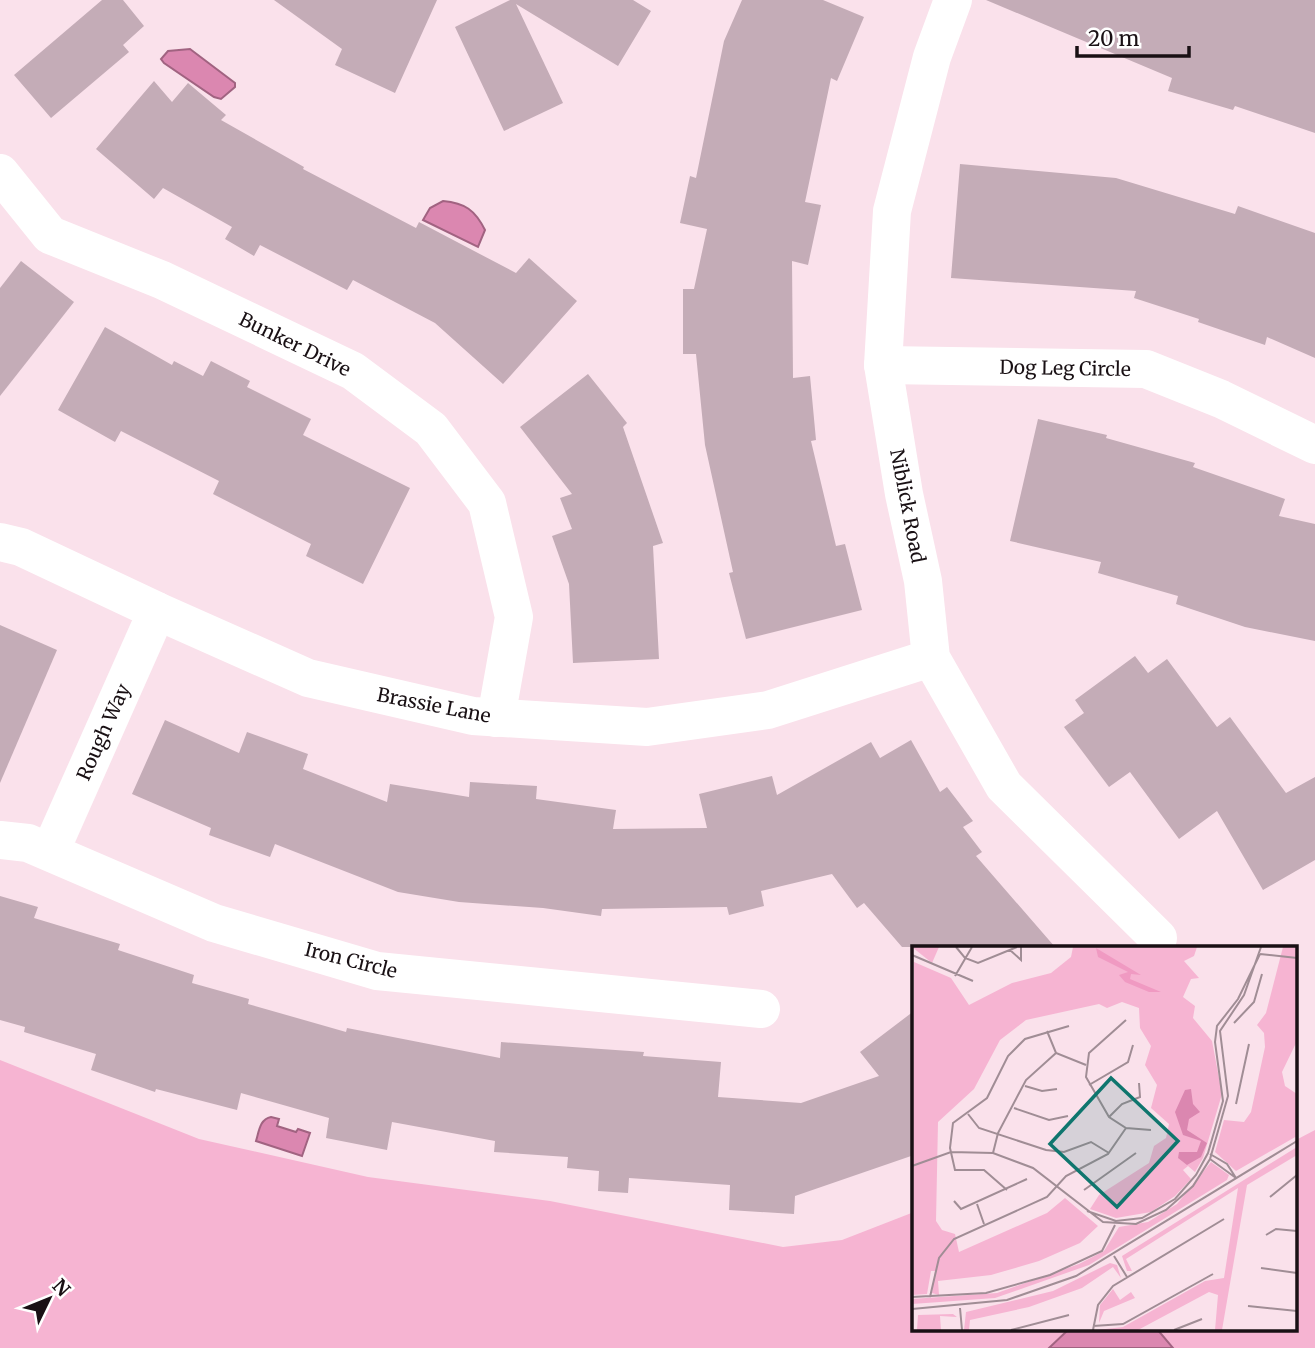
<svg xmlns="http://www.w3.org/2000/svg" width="1315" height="1348" viewBox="0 0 1315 1348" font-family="Merriweather,serif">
	<rect width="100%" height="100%" fill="#fae1eb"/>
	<!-- green -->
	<polygon fill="#f6b4d2" points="0,1060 199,1139 368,1177 550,1201 783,1247 842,1240 914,1212 914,1329 1296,1329 1296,1140 1315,1130 1315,1348 0,1348"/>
	<!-- water -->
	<g fill="#db87b0" stroke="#a16381" stroke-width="2">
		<polygon points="190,49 235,83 235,87 221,99 214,97 164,63 161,59 168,51"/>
		<path d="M443,201C465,203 475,210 485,230L478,247L423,220L430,208Z"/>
		<path d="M271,1117L279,1119L277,1126L296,1132L298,1129L310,1133L302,1156L256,1141C259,1131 260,1119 271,1117Z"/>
		<polygon points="1069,1329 1157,1329 1173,1348 1049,1348"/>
	</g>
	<!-- building -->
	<g fill="#c4acb7">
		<polygon points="102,0 123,0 144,26 123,45 129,52 51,118 14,75"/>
		<polygon points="274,0 437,0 395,93 335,65 342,49"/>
		<polygon points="510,0 633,0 651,11 618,66 516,4 563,103 504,131 455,27"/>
		<polygon points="742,0 823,0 864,17 837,81 831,78 805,202 821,205 808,265 792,261 793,378 810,376 816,440 811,441 836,546 845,544 862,610 746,639 729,573 733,572 705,445 696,354 683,354 683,289 694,289 707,229 680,223 690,176 696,178 724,41"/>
		<polygon points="986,0 1315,0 1315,133 1235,106 1233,110 1168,91 1172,78"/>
		<polygon points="154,81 172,102 188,83 226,115 221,120 304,167 303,169 416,228 419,222 516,273 529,258 577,301 503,384 435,323 353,280 347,290 260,245 254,256 225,239 232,227 163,188 154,199 96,149"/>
		<polygon points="960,164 1116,178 1235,214 1238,206 1315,233 1315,358 1267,337 1265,345 1198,322 1199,319 1134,298 1136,291 951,278"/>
		<polygon points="21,261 74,302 0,396 0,288"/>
		<polygon points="105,327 172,365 174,361 203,376 211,361 250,381 247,387 311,419 303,435 410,488 363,584 306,556 311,544 213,494 219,481 121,431 115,442 58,410"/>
		<polygon points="588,374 627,423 623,427 663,543 653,546 659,659 573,663 569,584 552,536 572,529 560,498 572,494 520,427"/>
		<polygon points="1038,419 1107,435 1106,438 1195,463 1193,467 1285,499 1279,516 1315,524 1315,641 1245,627 1176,604 1178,596 1098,573 1101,562 1010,541"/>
		<polygon points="0,625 57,650 0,783"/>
		<polygon points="1135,656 1148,673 1167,659 1217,727 1230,717 1286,793 1315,777 1315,860 1263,890 1217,811 1179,839 1130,772 1109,787 1064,727 1084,713 1075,700"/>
		<polygon points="165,720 239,753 247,732 308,754 303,769 387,802 390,784 469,797 470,782 537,786 536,799 616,810 613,829 707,828 699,794 772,776 777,795 871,742 880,758 911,740 940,792 947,787 973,821 963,827 982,852 976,856 1055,947 902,947 864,903 857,908 832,874 761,891 764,906 729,915 727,907 602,909 601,916 543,908 459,902 398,892 275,844 270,857 209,835 211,828 132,794"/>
		<polygon points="0,896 38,907 34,918 120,944 118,950 194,975 192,983 249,999 248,1004 346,1032 347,1028 500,1058 501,1042 644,1052 643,1056 721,1062 718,1097 801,1103 879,1076 860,1052 914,1011 914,1155 795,1196 794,1214 729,1210 730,1185 629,1178 628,1193 598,1191 599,1171 567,1168 568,1157 494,1152 495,1141 392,1122 387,1150 326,1138 329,1118 241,1093 237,1110 156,1089 155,1092 91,1070 96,1054 24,1032 25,1027 0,1020"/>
	</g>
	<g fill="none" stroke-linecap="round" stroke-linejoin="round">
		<!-- minor -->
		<g stroke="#fff" stroke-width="38">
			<polyline points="953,0 932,57 892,211 883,365 904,494 923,581 931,658 1004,786 1158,938"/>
			<polyline points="0,173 50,235 162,280 353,371 431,429 487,503 514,617 496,718"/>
			<polyline points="883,365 1146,369 1221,399 1315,445"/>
			<polyline points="0,542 21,547 157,611 308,678 473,716 647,727 768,710 931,658"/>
			<polyline points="0,840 28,843 214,923 377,971 761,1009"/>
			<polyline points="50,852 157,611"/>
		</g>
	</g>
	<g text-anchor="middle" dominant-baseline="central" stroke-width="5" stroke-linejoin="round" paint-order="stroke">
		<!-- street labels -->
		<g font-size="19" fill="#191014" stroke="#fff">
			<text transform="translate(295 344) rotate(26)">Bunker Drive</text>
			<text transform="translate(1065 368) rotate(1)">Dog Leg Circle</text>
			<text transform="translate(908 506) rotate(79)">Niblick Road</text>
			<text transform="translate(434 705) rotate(11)">Brassie Lane</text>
			<text transform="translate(103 732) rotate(-66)">Rough Way</text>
			<text transform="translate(351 960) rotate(14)">Iron Circle</text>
		</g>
	</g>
	<!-- overview -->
	<g transform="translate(912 946)">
		<rect width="385" height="385" fill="#fae1eb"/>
		<path d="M0,1H27L20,17ZM161,1H285L282,10L272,15L287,32L279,33L271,51L283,60L281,72L300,95L310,148L291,212L283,226L276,220L271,224L279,233L263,250L239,266L204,272L178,263L187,249L237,217L242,200L254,192L257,178L239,162L245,139L233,119L239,100L228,82L227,62L210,56L195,62L187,58L114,74L88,94L62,143L26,176L24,275L30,284L43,288L47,306L135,267L153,252L186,280L168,297L127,315L79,329L26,335L27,349L20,347L23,325H19L15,348L0,349L2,16L39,32L57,59L100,37L139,27L159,11ZM371,1H385V95L370,126L373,140L385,148V190L324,225L303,206L312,174L332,176L339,166L353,101L352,87L345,79L354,67ZM385,201V209L335,239L310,384H303L306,349L297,346L226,384H185L211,381L293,335L312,332L326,242L214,313L220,325H215L210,310ZM299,216L317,229L315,234L177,319L83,352L0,358V353L85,347L167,318L192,305L207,281L236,276L265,258ZM198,317L205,319L209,332L201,321L170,342L117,361L58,374L57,384H52L54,366L141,345ZM201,343L208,354L219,346L223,352L192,365L187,377L188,359ZM41,368L45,371L28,370L29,384H5L6,369Z" fill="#f6b4d2"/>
		<path d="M184,2L229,29L219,28L218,33L249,46H237L213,36L207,29L216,26L186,11Z" fill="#f09ac2"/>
		<path d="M279,143L281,158L288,166L277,173L275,184L295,197L289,211L275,219L266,212L267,206H285L289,195L271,189L263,166L273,144Z" fill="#db87b0"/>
		<path fill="none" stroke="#a08d95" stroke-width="2" d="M44,1L53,12L66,17L105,1M98,4L109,14V1M348,8L385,12M0,9L61,35M43,30L60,1M214,74L177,107L174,131L197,171L214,182L239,184M322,77L342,56L350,28M135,85L144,107L174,119M177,139L216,116L221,99M113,140L130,145L145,143M324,158L337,98M102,162L137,174L156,170M56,168L67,182L134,204L152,206L179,196L197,207M197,171L210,158L228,151L227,137M81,207L86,187L114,134L144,107M298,208L315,218L324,232M298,213L324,232M0,220L39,206L81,207L121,222L191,276L224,278L254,264L281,240L298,213L316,150L308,85L332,49L349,1M95,244L72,224H43L38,202L41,177L75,152L96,110L113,93L157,80M172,244L224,207M358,251L385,229M42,255L49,263L115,233M65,258L72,278M175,265L204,275L230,272L263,253L284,229L296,207L311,155L303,96L305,80L326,53L348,8M354,289L364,283L385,285M202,310L215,331M349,322L385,327M0,351L74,347L138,329L190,305L203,279M18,351L27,312L42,293L135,251L154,230L196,208L214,182M336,360L385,365M48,362L50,384M0,363L95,354L164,330L385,195M181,380L211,378L301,328M99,384L157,369M181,384L186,359L201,340L312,273M262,384L290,373"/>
		<path fill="#0f766e" fill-opacity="0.15" stroke="#0f766e" stroke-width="3.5" d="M199,132L266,195L205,261L138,198Z"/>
		<rect width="385" height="385" fill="none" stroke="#191014" stroke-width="3.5"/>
	</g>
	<!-- north arrow -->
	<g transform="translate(49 1299) rotate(47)" stroke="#ffffff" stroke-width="5" paint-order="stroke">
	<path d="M0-5L12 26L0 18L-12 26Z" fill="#191014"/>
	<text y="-10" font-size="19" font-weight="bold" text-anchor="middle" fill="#191014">N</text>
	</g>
	<!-- scale -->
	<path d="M1077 46v10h112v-10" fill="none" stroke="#191014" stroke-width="3.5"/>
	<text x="1088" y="46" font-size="21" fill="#191014" stroke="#ffffff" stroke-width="5" paint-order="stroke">20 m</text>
</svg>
